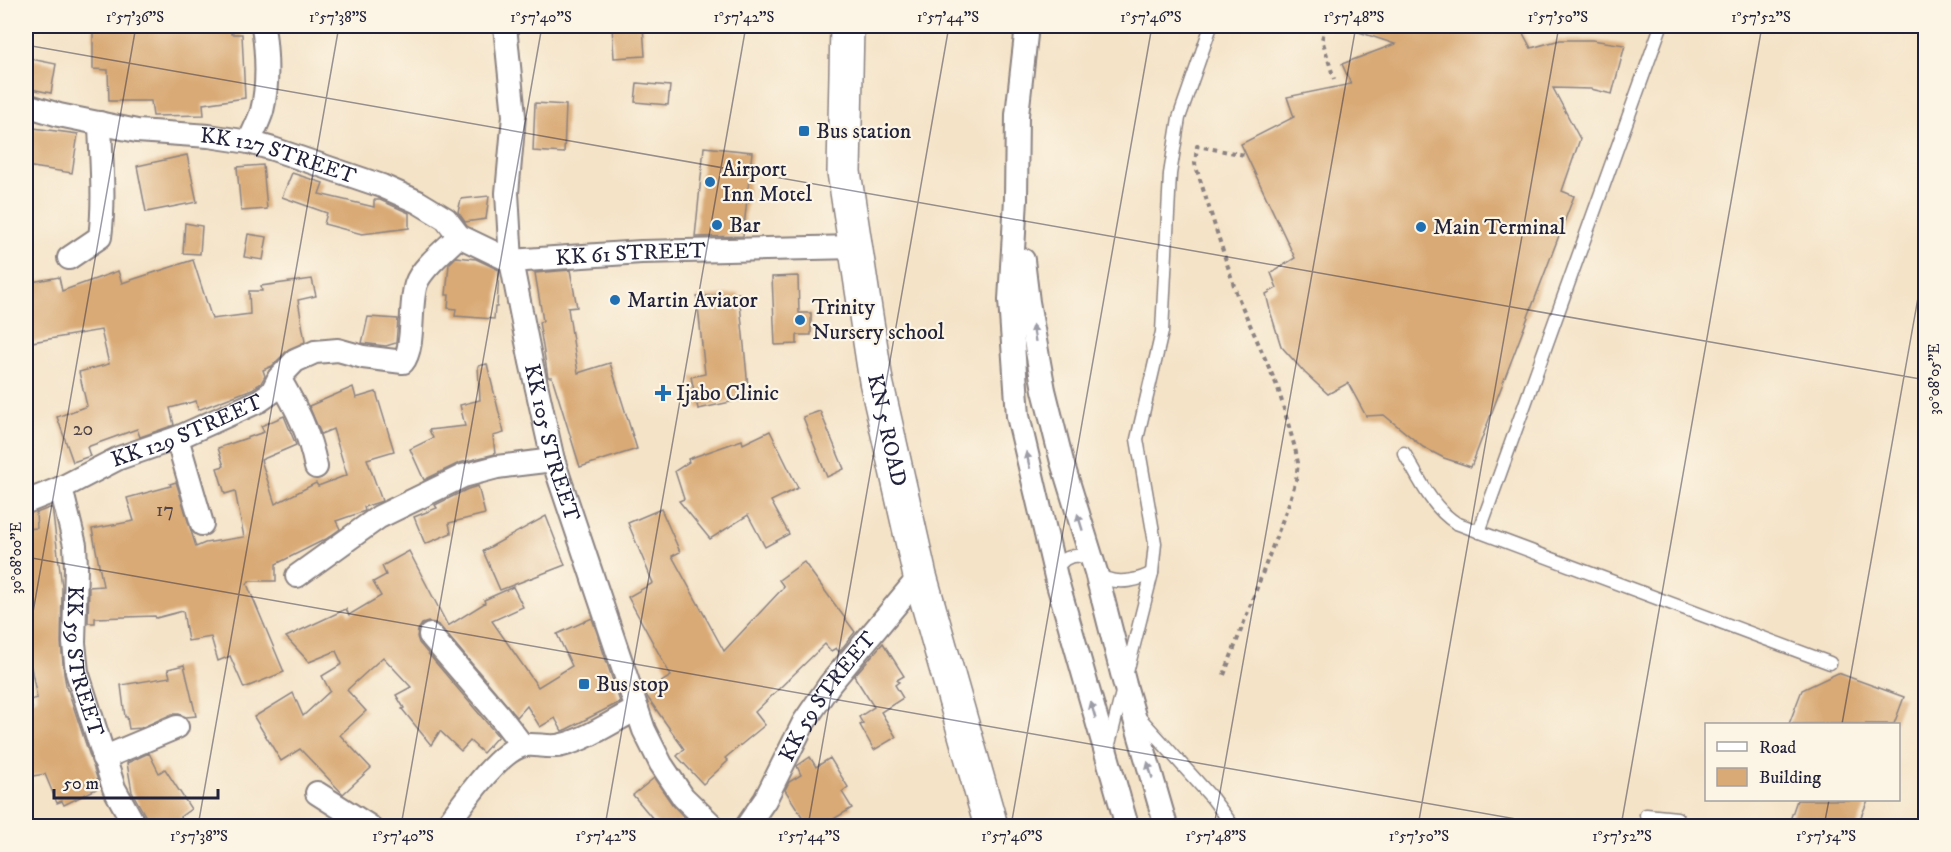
<svg xmlns="http://www.w3.org/2000/svg" width="1951" height="852" viewBox="0 0 1951 852" font-family="'IM FELL DW Pica',serif">
	<rect width="100%" height="100%" fill="#fcf5e5"/>
	<filter id="ink" filterUnits="userSpaceOnUse"><feTurbulence type="fractalNoise" baseFrequency=".0167" numOctaves="2"/><feDisplacementMap in="SourceGraphic" scale="12" xChannelSelector="R" yChannelSelector="G"/><feConvolveMatrix kernelMatrix="1 2 1 2 8 2 1 2 1" color-interpolation-filters="sRGB"/></filter>
	<filter id="wash" filterUnits="userSpaceOnUse"><feTurbulence type="fractalNoise" baseFrequency=".008" numOctaves="4" result="noise"/><feDisplacementMap in="SourceGraphic" scale="24" xChannelSelector="R" yChannelSelector="G"/><feGaussianBlur stdDeviation="1.35" result="paint"/><feColorMatrix in="noise" values="0 0 0 0 0 0 0 0 0 0 0 0 0 0 0 0 0 1.4 0 .05"/><feComposite in="paint" operator="in"/></filter>
	<g filter="url(#wash)">
		<rect width="100%" height="100%" fill="#f4e3c7"/>
		<g id="blocks">
			<!-- building -->
			<g fill="#d9aa76">
				<polygon points="93,26 231,26 231,34 242,34 245,98 203,104 204,115 153,116 151,101 109,101 108,70 93,69"/>
				<polygon points="612,26 643,26 645,56 614,58"/>
				<polygon points="1351,26 1519,26 1531,48 1560,40 1592,40 1625,45 1612,94 1591,89 1553,88 1580,139 1562,191 1574,196 1471,467 1444,458 1423,447 1384,415 1366,416 1348,383 1328,394 1305,373 1281,346 1271,314 1266,294 1277,288 1271,273 1295,258 1241,144 1294,117 1287,97 1351,84 1342,64 1395,44 1350,29"/>
				<polygon points="26,58 56,64 51,93 26,88"/>
				<polygon points="637,83 670,86 668,105 635,102"/>
				<polygon points="535,103 566,105 564,153 533,151"/>
				<polygon points="26,127 78,134 72,173 26,166"/>
				<polygon points="704,147 752,152 743,236 695,237"/>
				<polygon points="187,155 197,202 146,212 137,166"/>
				<polygon points="263,165 267,209 241,211 237,167"/>
				<polygon points="292,173 323,183 319,194 374,207 374,200 380,200 409,213 409,228 362,234 324,224 327,213 282,197"/>
				<polygon points="489,196 486,219 465,222 458,212 461,199"/>
				<polygon points="185,223 202,226 200,254 183,253"/>
				<polygon points="248,234 267,237 263,260 244,257"/>
				<polygon points="456,257 476,259 499,270 497,307 495,307 494,319 455,316 456,309 448,308 449,295 446,295 449,264"/>
				<polygon points="193,260 212,319 250,314 249,291 262,291 261,286 312,279 316,296 298,300 305,342 289,349 272,366 263,370 265,376 261,383 252,389 198,410 196,401 170,408 174,425 140,437 137,429 87,447 90,456 73,462 57,417 87,406 79,372 109,364 101,330 26,343 26,283 59,277 62,291 118,271 122,283"/>
				<polygon points="570,270 577,307 568,308 578,373 610,363 637,449 580,467 552,377 548,377 539,322 543,321 535,273"/>
				<polygon points="798,276 799,313 811,313 811,335 797,335 797,344 775,345 772,277"/>
				<polygon points="739,293 749,398 698,409 691,377 705,374 697,297"/>
				<polygon points="368,317 398,319 396,343 386,346 362,343"/>
				<polygon points="487,364 504,433 493,436 495,454 459,463 424,480 410,449 433,438 429,430 465,426 460,405 480,400 478,366"/>
				<polygon points="353,387 356,398 376,392 394,451 367,459 382,501 364,507 365,511 336,521 340,529 326,539 276,564 276,581 249,581 247,584 284,672 244,688 230,656 218,661 211,637 188,641 183,611 156,618 155,616 95,618 95,623 88,623 89,587 103,586 92,529 134,521 127,498 171,486 170,484 176,482 196,547 205,543 244,537 235,491 225,494 217,468 224,466 218,448 264,432 261,426 284,416 296,445 261,460 275,504 316,483 318,486 347,475 333,429 321,434 309,406"/>
				<polygon points="820,411 844,469 827,477 803,417"/>
				<polygon points="770,431 798,488 771,501 789,534 765,547 748,515 710,539 679,501 684,499 675,471 689,462 688,459 742,440 743,444"/>
				<polygon points="478,486 485,514 449,523 451,533 425,544 414,517 437,508 435,505 468,489"/>
				<polygon points="52,507 62,587 61,643 64,674 67,690 68,690 100,787 64,805 62,801 57,803 45,774 26,777 26,708 32,708 30,700 37,698 31,667 26,667 26,529 37,528 36,513"/>
				<polygon points="661,509 680,552 672,556 724,651 784,587 779,580 804,562 855,632 839,652 836,648 831,651 825,644 755,712 765,725 725,758 728,761 703,784 677,756 684,749 648,698 645,692 671,676 628,597 653,583 628,523"/>
				<polygon points="546,516 565,565 500,590 483,551"/>
				<polygon points="409,551 448,626 485,603 484,600 513,587 523,607 492,621 538,687 572,666 557,634 592,618 620,702 567,729 562,731 555,718 540,727 527,706 517,717 440,626 435,623 428,622 422,624 418,630 417,637 419,643 498,736 483,753 470,741 461,751 440,731 431,745 402,709 404,708 396,695 411,687 383,657 347,690 366,711 340,735 371,768 343,794 300,749 281,761 254,717 293,693 303,716 330,691 322,676 342,664 336,651 309,662 286,637 346,609 349,615 381,596 373,582 386,575 382,566"/>
				<polygon points="883,643 904,676 897,680 899,682 895,685 903,698 881,712 896,737 874,750 860,725 863,724 859,717 874,707 854,676"/>
				<polygon points="184,665 196,716 186,717 179,714 172,714 141,728 129,729 127,717 125,717 121,685 170,677 168,669"/>
				<polygon points="1838,673 1904,697 1894,724 1789,724 1802,690"/>
				<polygon points="149,753 159,773 165,769 191,809 180,817 186,826 148,826 147,819 132,792 127,763"/>
				<polygon points="810,757 816,767 830,758 848,787 842,792 852,808 822,826 808,826 785,790 789,782 801,775 797,766"/>
				<polygon points="654,778 672,804 685,818 675,826 659,826 633,795"/>
				<polygon points="1797,800 1868,800 1857,826 1788,826"/>
			</g>
		</g>
	</g>
	<g filter="url(#ink)">
		<use href="#blocks" fill-opacity="0" stroke="#8b8281" stroke-width="1.5"/>
		<g fill="none" stroke-linecap="round" stroke-linejoin="round">
			<!-- lane casing -->
			<g stroke="#8b8281" stroke-width="15">
				<g id="lane">
					<path d="M1404,453C1419,478 1431,507 1456,523L1830,663"/>
					<polyline points="1479,532 1661,26"/>
					<path d="M1056,574C1058,566 1062,559 1070,557C1091,550 1091,574 1107,579C1121,584 1140,580 1152,573"/>
					<polyline points="1140,718 1212,798 1233,826"/>
					<polyline points="1108,748 1152,573 1155,543 1137,439 1162,332 1170,174 1179,118 1211,26"/>
					<polyline points="1646,815 1677,818 1683,826"/>
				</g>
			</g>
			<!-- street casing -->
			<g stroke="#8b8281" stroke-width="26">
				<g id="street">
					<path id="s1" d="M505,26L514,116L507,193L511,261L531,362L553,460L644,730L661,764L683,797L713,826"/>
					<polyline points="1027,26 1017,115 1016,199 1010,300 1018,416 1057,581 1127,826"/>
					<path id="s2" d="M26,105L59,115L137,131L209,136L249,142L273,149L382,186L418,202L446,219L459,236L511,261L641,252L856,247"/>
					<path d="M249,142C253,132 259,121 262,111C269,83 267,54 263,26"/>
					<path d="M69,258L100,237C105,200 101,161 100,123"/>
					<polyline points="1023,260 1028,302 1044,390 1062,462 1096,572 1125,685 1166,826"/>
					<path d="M279,378C297,409 309,432 316,467"/>
					<polyline points="177,438 202,524"/>
					<path id="s3" d="M61,488L75,545L76,567L74,643L77,672L114,788L135,826"/>
					<path id="s4" d="M26,502L61,488L119,458L177,438L259,401L272,392L279,378L295,361L315,352L338,350L363,357L403,362C415,348 409,305 416,284C421,268 447,248 459,236"/>
					<polyline points="297,576 379,517 463,476 497,467 553,460"/>
					<polyline points="430,635 499,715 522,745"/>
					<polyline points="103,758 177,727"/>
					<polyline points="317,793 369,826"/>
					<path d="M446,826C462,805 496,754 521,746C533,742 549,749 562,745C588,739 613,721 637,709"/>
					<path id="s5" d="M747,826L765,800L804,722L830,684L920,576"/>
				</g>
			</g>
			<!-- secondary casing -->
			<g stroke="#8b8281" stroke-width="36">
				<g id="secondary">
					<path id="s6" d="M847,26L844,172L876,381L920,576L991,826"/>
				</g>
			</g>
			<!-- path -->
			<g stroke="#8b8281" stroke-width="4" stroke-dasharray="4.5 4.5" stroke-linecap="butt">
				<polyline points="1326,26 1322,39 1334,79"/>
				<polyline points="1224,675 1289,503 1296,480 1298,463 1295,448 1278,388 1237,295 1195,164 1197,146 1245,155"/>
			</g>
			<!-- lane -->
			<use href="#lane" stroke="#fff" stroke-width="12"/>
			<!-- street -->
			<use href="#street" stroke="#fff" stroke-width="22"/>
			<!-- secondary -->
			<use href="#secondary" stroke="#fff" stroke-width="33"/>
		</g>
		<!-- one-way arrows -->
		<defs><path id="oneway-solid" d="M-6-.8H1V-3.2L6.5 0L1 3.2V.8H-6Z" transform="scale(1.5)"/></defs>
		<g fill="#9c9ca7">
			<use href="#oneway-solid" transform="translate(1034 333) rotate(-100)"/>
			<use href="#oneway-solid" transform="translate(1028 460) rotate(-103)"/>
			<use href="#oneway-solid" transform="translate(1080 522) rotate(-107)"/>
			<use href="#oneway-solid" transform="translate(1093 710) rotate(-106)"/>
			<use href="#oneway-solid" transform="translate(1150 770) rotate(-106)"/>
		</g>
	</g>
	<!-- ticks -->
	<path fill="none" stroke="#22223b" stroke-width="1.5" stroke-opacity="0.45" d="M26,45L1926,380M26,557L1556,826M26,652L136,26M1842,724L1926,253M198,826L339,26M401,826L542,26M605,826L746,26M808,826L949,26M1011,826L1152,26M1214,826L1356,26M1418,826L1559,26M1621,826L1762,26M1824,826L1829,800"/>
	<!-- markers -->
	<g fill="#1f6fb2" stroke="#fcf5e5" stroke-width="2">
		<rect x="798" y="125" width="12" height="12" rx="3"/>
		<circle cx="710" cy="182" r="6"/>
		<circle cx="717" cy="225" r="6"/>
		<circle cx="1421" cy="227" r="6"/>
		<circle cx="615" cy="300" r="6"/>
		<circle cx="800" cy="320" r="6"/>
		<path d="M660 384h6v6h6v6h-6v6h-6v-6h-6v-6h6z"/>
		<rect x="578" y="678" width="12" height="12" rx="3"/>
	</g>
	<g text-anchor="middle" dominant-baseline="central" stroke-width="4.5" stroke-linejoin="round" paint-order="stroke">
		<!-- number labels -->
		<g font-size="20" fill="#50444a">
			<text x="83" y="429">20</text>
			<text x="165" y="510">17</text>
		</g>
		<!-- poi labels -->
		<g font-size="22" fill="#22223b" stroke="#fcf5e5" text-anchor="start">
			<text x="816" y="131">Bus station</text>
			<text x="722" y="169">Airport<tspan x="722" dy="25">Inn Motel</tspan></text>
			<text x="729" y="225">Bar</text>
			<text x="1433" y="227">Main Terminal</text>
			<text x="627" y="300">Martin Aviator</text>
			<text x="812" y="307">Trinity<tspan x="812" dy="25">Nursery school</tspan></text>
			<text x="676" y="393">Ijabo Clinic</text>
			<text x="596" y="684">Bus stop</text>
		</g>
		<!-- street labels -->
		<g font-size="22" fill="#22223b" stroke="#fcf5e5">
			<text stroke="none"><textPath href="#s2" startOffset="258">KK 127 STREET</textPath></text>
			<text stroke="none"><textPath href="#s2" startOffset="638">KK 61 STREET</textPath></text>
			<text stroke="none"><textPath href="#s4" startOffset="176">KK 129 STREET</textPath></text>
			<text stroke="none"><textPath href="#s6" startOffset="408">KN 5 ROAD</textPath></text>
			<text stroke="none"><textPath href="#s1" startOffset="422">KK 105 STREET</textPath></text>
			<text stroke="none"><textPath href="#s3" startOffset="176">KK 59 STREET</textPath></text>
			<text stroke="none"><textPath href="#s5" startOffset="153">KK 59 STREET</textPath></text>
		</g>
	</g>
	<!-- margin -->
	<rect width="1951" height="852" fill="none" stroke="#fcf5e5" stroke-width="66"/>
	<!-- legend -->
	<rect x="1705" y="723" width="195" height="78" fill="#fcf5e5" stroke="#a5a1a1" stroke-width="1.5"/>
	<rect x="1717" y="742" width="30" height="9" fill="#ffffff" stroke="#a5a1a1" stroke-width="1.5"/>
	<text x="1759" y="753" font-size="18" fill="#22223b">Road</text>
	<rect x="1717" y="768" width="30" height="18" fill="#d9aa76" stroke="#a5a1a1" stroke-width="1.5"/>
	<text x="1759" y="783" font-size="18" fill="#22223b">Building</text>
	<!-- scale -->
	<path d="M54 789v9h164v-9" fill="none" stroke="#22223b" stroke-width="3"/>
	<text x="63" y="789" font-size="18" fill="#22223b" stroke="#fcf5e5" stroke-width="4.5" paint-order="stroke">50 m</text>
	<rect x="33" y="33" width="1885" height="786" fill="none" stroke="#22223b" stroke-width="2"/>
	<g font-size="15" text-anchor="middle" fill="#22223b">
		<text x="135" y="22">1°57'36"S</text>
		<text x="338" y="22">1°57'38"S</text>
		<text x="541" y="22">1°57'40"S</text>
		<text x="744" y="22">1°57'42"S</text>
		<text x="948" y="22">1°57'44"S</text>
		<text x="1151" y="22">1°57'46"S</text>
		<text x="1354" y="22">1°57'48"S</text>
		<text x="1558" y="22">1°57'50"S</text>
		<text x="1761" y="22">1°57'52"S</text>
		<text transform="translate(1934 379) rotate(-90)" y="5">30°08'05"E</text>
		<text transform="translate(16 558) rotate(-90)" y="5">30°08'00"E</text>
		<text x="199" y="841">1°57'38"S</text>
		<text x="403" y="841">1°57'40"S</text>
		<text x="606" y="841">1°57'42"S</text>
		<text x="809" y="841">1°57'44"S</text>
		<text x="1012" y="841">1°57'46"S</text>
		<text x="1216" y="841">1°57'48"S</text>
		<text x="1419" y="841">1°57'50"S</text>
		<text x="1622" y="841">1°57'52"S</text>
		<text x="1826" y="841">1°57'54"S</text>
	</g>
</svg>
